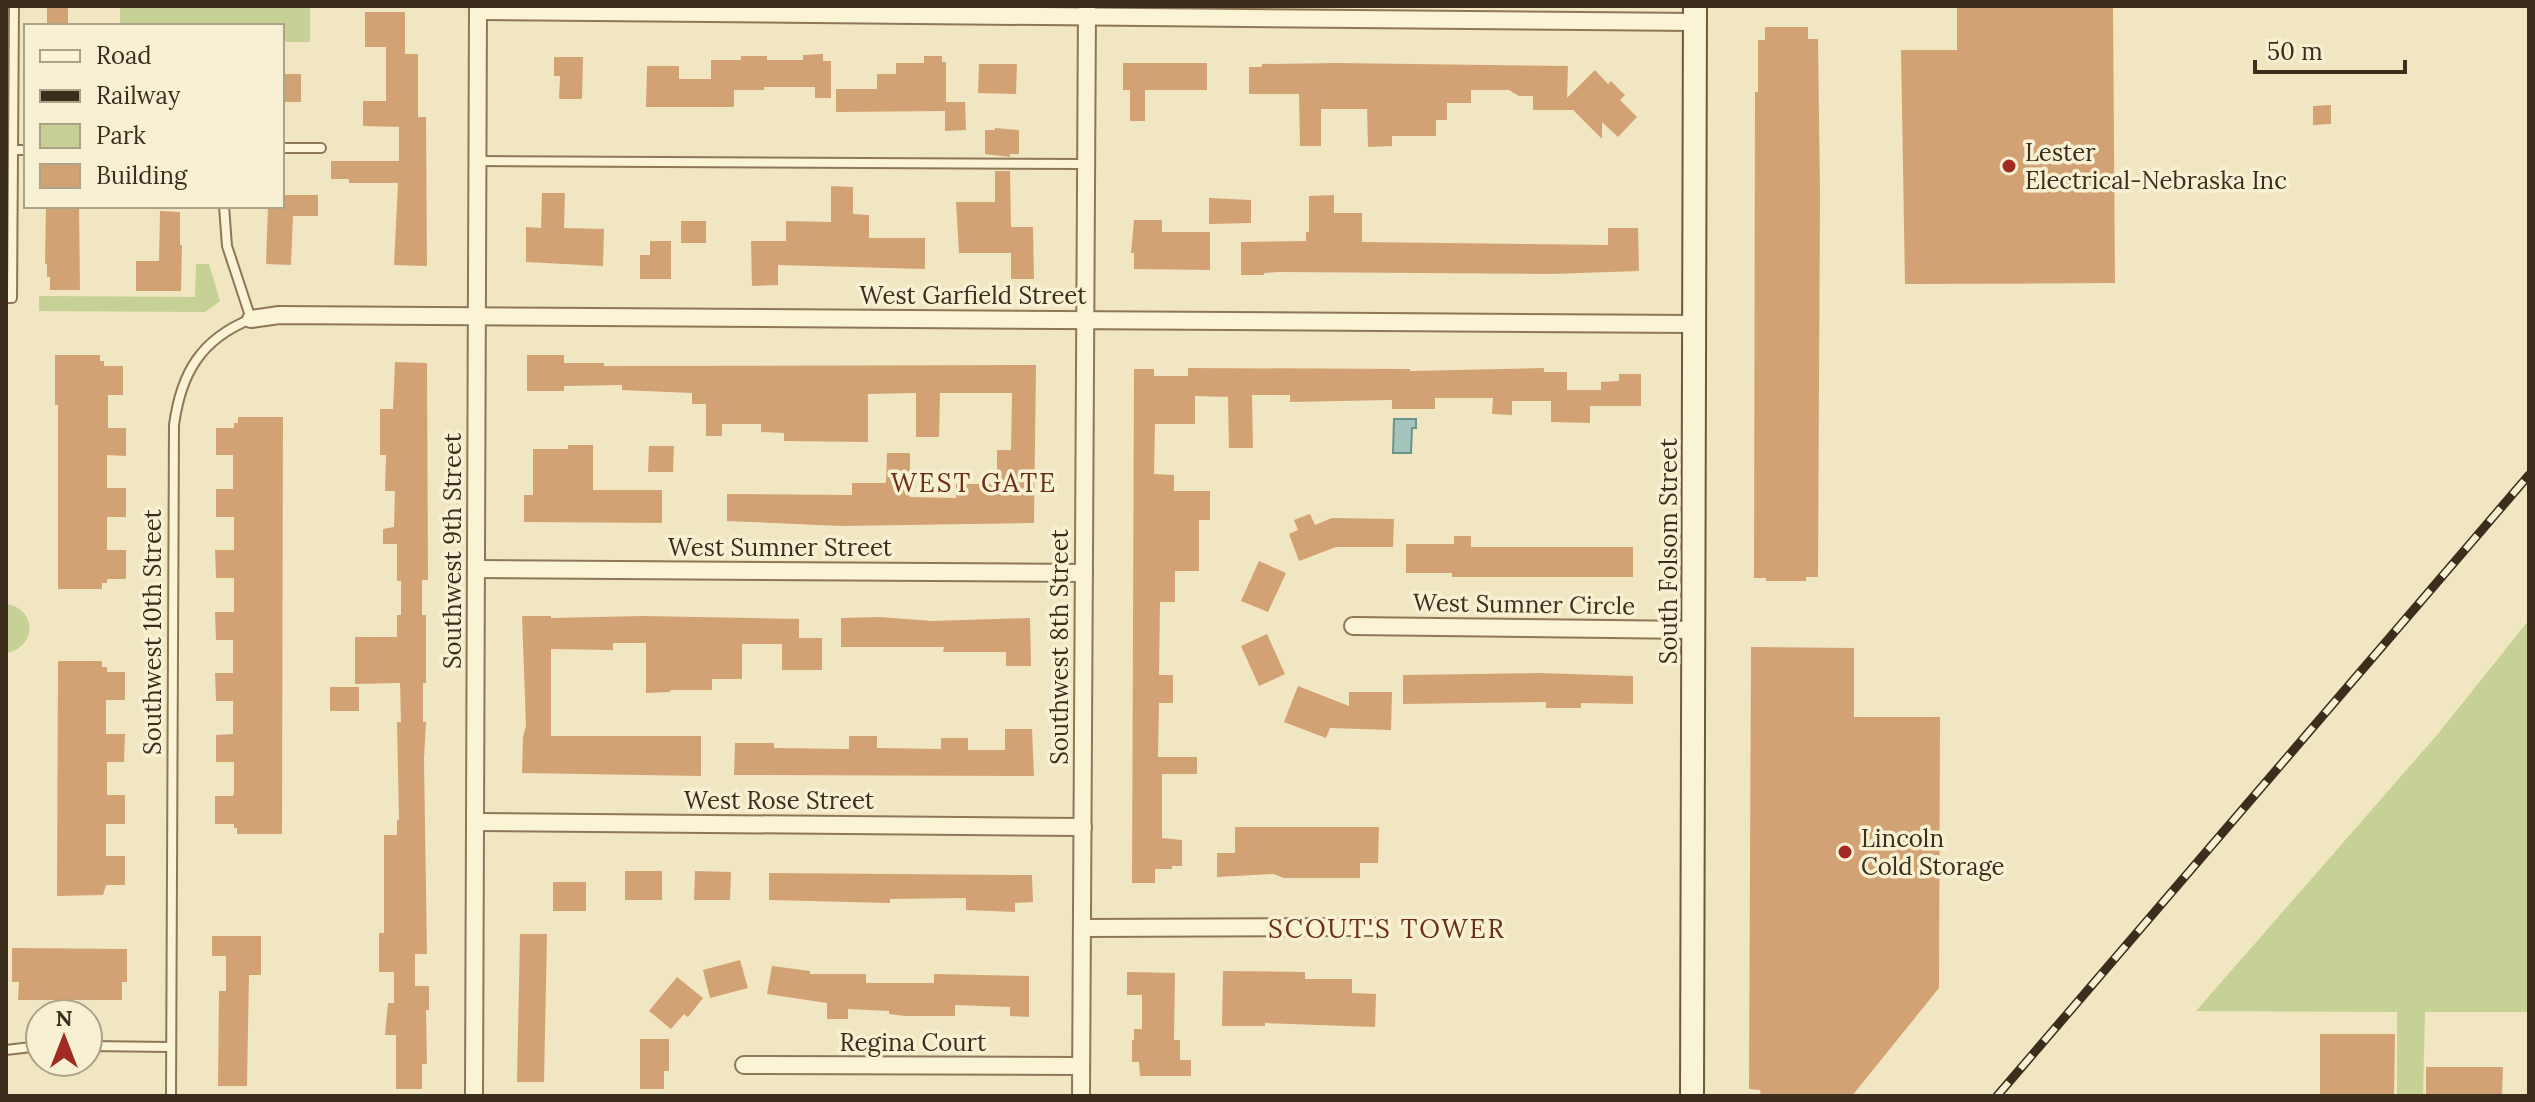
<svg xmlns="http://www.w3.org/2000/svg" width="2535" height="1102" viewBox="0 0 2535 1102" font-family="Lora,serif">
	<rect width="100%" height="100%" fill="#f1e6c2"/>
	<!-- green -->
	<g fill="#c6d195">
		<polygon points="120,6 329,6 310,7 310,42 282,42 282,26 120,26"/>
		<polygon points="196,264 209,264 220,301 205,312 39,311 39,296 195,297"/>
		<path d="M6,604C37,608 37,647 7,653Z"/>
		<polygon points="2529,620 2529,1012 2425,1012 2423,1096 2397,1096 2397,1012 2196,1011 2437,735"/>
	</g>
	<!-- water -->
	<polygon fill="#a4c4bc" stroke="#6a938b" stroke-width="2" points="1394,419 1416,419 1416,428 1412,428 1411,453 1393,453"/>
	<!-- building -->
	<g fill="#d3a274">
		<polygon points="1957,6 2113,6 2115,283 1905,284 1901,50 1957,50"/>
		<rect x="47" y="7" width="21" height="19"/>
		<polygon points="365,12 405,12 405,54 418,54 418,117 426,117 427,266 394,265 398,183 349,183 349,179 331,179 331,161 399,161 399,127 363,126 363,101 386,101 386,47 365,47"/>
		<polygon points="1765,27 1808,27 1808,39 1818,39 1820,195 1818,577 1806,577 1806,581 1766,581 1766,578 1754,578 1755,92 1758,92 1758,40 1765,40"/>
		<polygon points="823,54 823,61 831,61 831,98 815,98 815,87 764,87 764,90 734,90 734,107 646,107 647,66 679,66 679,79 711,79 711,60 741,60 741,56 767,56 767,60 803,60 803,55"/>
		<polygon points="924,56 942,56 942,62 946,62 946,102 965,102 966,130 945,131 945,111 836,112 836,89 877,89 877,74 896,74 896,63 924,63"/>
		<polygon points="554,57 583,57 582,99 559,99 560,76 554,76"/>
		<polygon points="1123,63 1207,63 1207,90 1145,90 1145,121 1130,121 1130,90 1123,90"/>
		<polygon points="1338,63 1568,66 1567,98 1595,70 1608,84 1611,81 1625,95 1620,100 1637,117 1618,137 1602,122 1602,139 1573,110 1533,110 1533,96 1519,96 1509,90 1471,90 1471,103 1447,103 1447,120 1436,120 1436,136 1392,136 1392,146 1368,147 1367,109 1321,109 1321,146 1300,146 1299,94 1249,94 1249,67 1262,67 1262,64"/>
		<polygon points="979,64 1017,64 1016,94 978,93"/>
		<polygon points="282,74 301,74 301,102 283,102"/>
		<polygon points="2331,105 2331,124 2313,125 2313,106"/>
		<polygon points="995,128 1019,130 1019,154 1010,154 1010,157 985,154 985,130 995,130"/>
		<polygon points="995,171 1010,171 1011,227 1033,227 1034,279 1011,279 1011,253 959,253 956,202 995,202"/>
		<polygon points="831,186 853,187 853,214 869,215 869,238 925,238 925,269 778,265 778,285 752,286 751,241 786,241 786,221 831,222"/>
		<polygon points="542,193 565,193 564,228 604,229 603,266 526,262 526,227 541,228"/>
		<polygon points="282,195 318,195 318,216 293,216 291,265 266,264 268,206 282,206"/>
		<polygon points="1334,195 1334,213 1362,213 1362,242 1608,245 1608,228 1638,228 1639,271 1550,274 1279,272 1264,273 1264,275 1241,275 1241,242 1306,241 1306,232 1309,232 1309,196"/>
		<polygon points="1209,198 1251,200 1251,223 1209,224"/>
		<polygon points="46,206 79,206 80,290 50,290 50,277 47,277 47,264 45,264"/>
		<polygon points="160,211 180,212 180,245 182,245 181,291 136,291 136,261 159,261"/>
		<polygon points="1134,220 1162,220 1162,232 1210,232 1210,270 1134,269 1134,253 1131,253"/>
		<rect x="681" y="221" width="25" height="22"/>
		<polygon points="650,241 671,241 671,279 640,279 640,255 650,255"/>
		<polygon points="55,355 100,355 100,361 104,361 104,366 123,366 123,395 108,395 108,428 126,428 126,456 107,455 107,488 126,488 126,517 107,517 107,550 126,550 126,579 107,579 107,583 102,583 102,589 58,589 58,405 55,405"/>
		<polygon points="527,355 564,355 564,363 604,363 604,366 1036,365 1034,523 841,526 727,521 727,494 852,495 852,483 886,483 887,453 910,453 910,497 956,498 956,484 997,484 997,450 1011,450 1012,393 940,393 939,437 916,437 916,393 868,394 868,442 784,441 784,433 761,432 761,424 722,424 722,436 706,436 706,404 692,404 692,393 622,390 622,385 564,386 564,391 527,391"/>
		<polygon points="395,362 427,363 428,580 422,580 422,615 426,615 426,683 423,683 423,722 426,722 424,759 427,954 415,954 415,986 429,986 429,1010 426,1010 427,1064 422,1064 422,1089 396,1089 396,1035 385,1035 388,1003 394,1003 394,972 379,972 379,933 384,933 384,835 397,835 397,820 399,820 397,722 401,722 400,683 355,684 355,637 397,637 397,615 401,615 401,581 397,581 397,544 383,544 383,529 394,527 395,491 385,491 386,455 380,455 380,409 393,409"/>
		<polygon points="1188,368 1410,369 1410,371 1544,368 1544,372 1567,372 1567,390 1601,390 1601,382 1619,381 1619,374 1641,374 1641,406 1590,406 1590,423 1551,422 1551,401 1512,401 1512,415 1492,414 1493,398 1435,398 1435,409 1392,409 1392,400 1290,402 1290,395 1252,395 1253,448 1229,448 1228,397 1195,396 1195,424 1155,424 1154,474 1174,475 1174,491 1210,491 1210,520 1199,520 1199,571 1175,571 1175,602 1160,602 1159,675 1173,675 1173,703 1159,703 1158,757 1197,757 1197,774 1162,774 1162,838 1182,840 1182,866 1172,866 1172,869 1155,869 1155,883 1132,883 1134,369 1154,369 1154,376 1188,376"/>
		<polygon points="238,417 283,417 282,834 237,834 237,828 234,828 234,824 215,824 215,796 233,796 234,792 234,762 216,762 216,735 233,734 233,701 216,701 215,673 233,673 233,640 216,640 215,612 234,612 234,578 216,578 215,550 234,550 234,517 216,517 216,489 233,489 233,455 216,455 216,428 234,428 234,423 238,423"/>
		<polygon points="568,445 593,445 593,490 662,490 662,523 524,522 524,495 533,495 533,449 568,449"/>
		<polygon points="649,446 674,446 673,472 648,472"/>
		<polygon points="1310,514 1315,525 1332,518 1394,519 1393,547 1336,547 1299,561 1289,534 1298,530 1294,520"/>
		<polygon points="1454,536 1471,536 1471,547 1633,547 1633,577 1452,577 1452,573 1406,573 1406,544 1454,544"/>
		<polygon points="1259,561 1286,573 1268,612 1241,601"/>
		<polygon points="522,616 551,616 551,618 643,616 799,619 799,638 822,638 822,670 782,670 782,644 742,644 742,679 712,679 712,690 670,690 670,692 646,693 646,643 613,643 613,650 551,649 551,736 701,736 701,776 522,773 523,737 526,726"/>
		<polygon points="879,617 932,621 1030,618 1031,666 1006,666 1006,652 943,652 944,647 841,647 841,618"/>
		<polygon points="1267,634 1285,674 1259,686 1241,646"/>
		<polygon points="1751,647 1854,648 1854,717 1940,717 1939,988 1852,1096 1761,1096 1760,1090 1749,1089"/>
		<polygon points="58,661 102,661 102,667 107,667 107,672 125,672 125,700 106,700 106,734 125,734 124,762 107,762 107,795 125,795 125,824 106,824 106,856 125,856 125,885 106,885 103,895 57,896"/>
		<polygon points="1539,673 1633,676 1633,704 1581,703 1581,708 1546,708 1546,702 1403,704 1403,675"/>
		<polygon points="1298,686 1349,706 1349,692 1392,692 1391,730 1330,728 1326,738 1284,722"/>
		<rect x="330" y="687" width="29" height="24"/>
		<polygon points="1005,729 1032,729 1034,776 734,775 735,743 774,743 774,748 849,749 849,736 877,736 877,748 941,749 941,738 968,738 968,750 1005,750"/>
		<polygon points="1235,827 1379,827 1378,863 1360,863 1360,878 1284,878 1273,874 1217,877 1217,853 1235,853"/>
		<rect x="625" y="871" width="37" height="29"/>
		<polygon points="695,871 731,872 730,900 694,900"/>
		<polygon points="769,873 1032,875 1033,902 1015,903 1015,912 966,910 966,898 890,899 890,903 769,900"/>
		<rect x="553" y="882" width="33" height="29"/>
		<polygon points="520,934 547,934 544,1082 517,1082"/>
		<polygon points="212,936 261,936 261,975 249,975 247,1086 218,1086 219,991 226,991 226,956 212,956"/>
		<polygon points="12,948 127,949 127,982 122,982 122,1000 18,1000 19,982 12,982"/>
		<polygon points="740,960 748,988 710,998 703,970"/>
		<polygon points="772,966 810,971 810,974 866,974 866,983 934,983 934,974 1029,976 1029,1017 1010,1016 1010,1007 955,1005 955,1016 905,1016 889,1014 889,1011 848,1009 848,1019 827,1019 827,1003 767,994"/>
		<polygon points="1223,971 1305,972 1305,979 1352,979 1352,993 1376,994 1375,1027 1265,1023 1265,1026 1222,1026"/>
		<polygon points="1127,972 1175,973 1174,1040 1180,1040 1180,1060 1191,1060 1191,1076 1140,1076 1139,1062 1132,1062 1132,1040 1134,1040 1134,1029 1142,1029 1142,995 1127,995"/>
		<polygon points="677,977 703,998 688,1017 684,1014 671,1029 649,1011"/>
		<polygon points="2320,1034 2395,1034 2394,1096 2320,1096"/>
		<polygon points="640,1039 669,1039 669,1071 664,1071 664,1089 640,1089"/>
		<polygon points="2426,1067 2503,1067 2502,1096 2426,1096"/>
	</g>
	<g fill="none" stroke-linecap="round" stroke-linejoin="round">
		<!-- lane casing -->
		<g stroke="#8d7757" stroke-width="12">
			<g id="lane">
				<polyline points="282,148 321,148"/>
				<polyline points="14,150 26,150"/>
				<polyline points="478,161 1086,164"/>
				<polyline points="6,298 12,298 14,6"/>
				<polyline points="88,1046 171,1047"/>
				<polyline points="6,1050 40,1046"/>
				<path d="M171,1096L174,425C181,373 201,339 251,319L227,246L224,206"/>
			</g>
		</g>
		<!-- street casing -->
		<g stroke="#8d7757" stroke-width="20">
			<g id="street">
				<polyline points="478,11 1695,22"/>
				<polyline points="251,319 279,315 1694,324"/>
				<polyline points="476,569 1084,573"/>
				<polyline points="1353,626 1694,630"/>
				<polyline points="475,822 1083,827"/>
				<polyline points="1082,928 1378,927"/>
				<polyline points="744,1065 1081,1066"/>
				<polyline points="474,1096 478,6"/>
				<polyline points="1081,1096 1087,6"/>
			</g>
		</g>
		<!-- secondary casing -->
		<g stroke="#6f583a" stroke-width="26">
			<polyline id="secondary" points="1692,1096 1695,6"/>
		</g>
		<!-- lane -->
		<use href="#lane" stroke="#fbf3d6" stroke-width="8"/>
		<!-- street -->
		<use href="#street" stroke="#fbf3d6" stroke-width="16"/>
		<!-- secondary -->
		<use href="#secondary" stroke="#fbf3d6" stroke-width="22"/>
		<!-- rail casing -->
		<g stroke="#3b2e1d" stroke-width="9">
			<polyline id="rail" points="1997,1096 2529,475"/>
		</g>
		<!-- rail -->
		<use href="#rail" stroke="#f8f0d2" stroke-width="6" stroke-dasharray="18" stroke-linecap="butt"/>
	</g>
	<!-- markers -->
	<g fill="#a12a22" stroke="#f8f0d2" stroke-width="3">
		<circle cx="2009" cy="166" r="8"/>
		<circle cx="1845" cy="852" r="8"/>
	</g>
	<g text-anchor="middle" dominant-baseline="central" stroke-width="7" stroke-linejoin="round" paint-order="stroke">
		<!-- poi labels -->
		<g font-size="24" fill="#3b2e1d" stroke="#f8f0d2" text-anchor="start">
			<text x="2025" y="152">Lester<tspan x="2025" dy="28">Electrical-Nebraska Inc</tspan></text>
			<text x="1861" y="838">Lincoln<tspan x="1861" dy="28">Cold Storage</tspan></text>
		</g>
		<!-- street labels -->
		<g font-size="24" fill="#3b2e1d" stroke="#f8f0d2">
			<text x="973" y="295">West Garfield Street</text>
			<text x="780" y="547">West Sumner Street</text>
			<text transform="translate(452 551) rotate(-90)">Southwest 9th Street</text>
			<text transform="translate(1668 551) rotate(-90)">South Folsom Street</text>
			<text transform="translate(1524 604) rotate(1)">West Sumner Circle</text>
			<text transform="translate(152 632) rotate(-90)">Southwest 10th Street</text>
			<text transform="translate(1059 647) rotate(-90)">Southwest 8th Street</text>
			<text x="779" y="800">West Rose Street</text>
			<text x="913" y="1042">Regina Court</text>
		</g>
		<!-- neighbourhood labels -->
		<g font-size="26" letter-spacing="2" fill="#6b2f19" stroke="#f8f0d2">
			<text x="974" y="482">WEST GATE</text>
			<text x="1387" y="928">SCOUT'S TOWER</text>
		</g>
	</g>
	<!-- border -->
	<rect width="2535" height="1102" fill="none" stroke="#3b2e1d" stroke-width="16"/>
	<!-- legend -->
	<rect x="24" y="24" width="260" height="184" fill="#f8f0d2" stroke="#aca28a" stroke-width="2"/>
	<rect x="40" y="50" width="40" height="12" fill="#fbf3d6" stroke="#aca28a" stroke-width="2"/>
	<text x="96" y="64" font-size="24" fill="#3b2e1d">Road</text>
	<rect x="40" y="90" width="40" height="12" fill="#3b2e1d" stroke="#aca28a" stroke-width="2"/>
	<text x="96" y="104" font-size="24" fill="#3b2e1d">Railway</text>
	<rect x="40" y="124" width="40" height="24" fill="#c6d195" stroke="#aca28a" stroke-width="2"/>
	<text x="96" y="144" font-size="24" fill="#3b2e1d">Park</text>
	<rect x="40" y="164" width="40" height="24" fill="#d3a274" stroke="#aca28a" stroke-width="2"/>
	<text x="96" y="184" font-size="24" fill="#3b2e1d">Building</text>
	<!-- north arrow -->
	<g transform="translate(64 1038)"><circle r="38" fill="#f8f0d2" stroke="#aca28a" stroke-width="2"/>
	<path d="M0-6L14 30L0 20L-14 30Z" fill="#a12a22"/>
	<text y="-12" font-size="22" font-weight="bold" text-anchor="middle" fill="#3b2e1d">N</text>
	</g>
	<!-- scale -->
	<path d="M2255 60v12h150v-12" fill="none" stroke="#3b2e1d" stroke-width="4"/>
	<text x="2267" y="60" font-size="24" fill="#3b2e1d" stroke="#f8f0d2" stroke-width="6" paint-order="stroke">50 m</text>
</svg>
